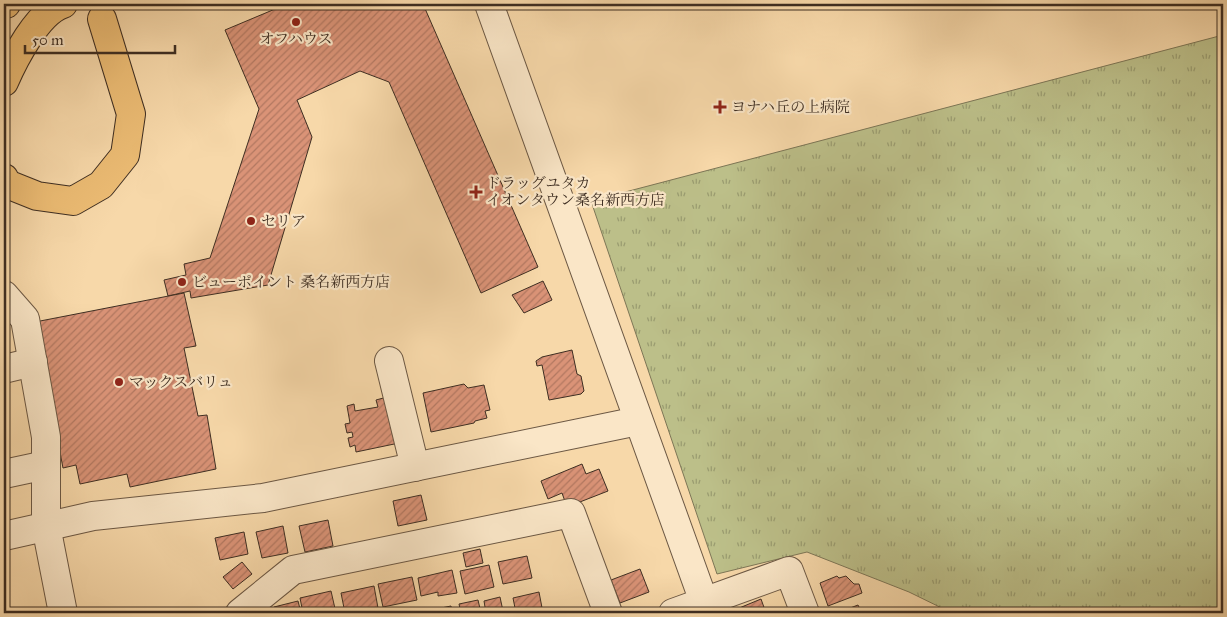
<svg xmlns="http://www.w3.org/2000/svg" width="1227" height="617" viewBox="0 0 1227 617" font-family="'IM FELL Great Primer','Noto Serif JP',serif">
	<defs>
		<pattern id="grass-tufts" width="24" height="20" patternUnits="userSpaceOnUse" patternTransform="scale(1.25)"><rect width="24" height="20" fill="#bcbf89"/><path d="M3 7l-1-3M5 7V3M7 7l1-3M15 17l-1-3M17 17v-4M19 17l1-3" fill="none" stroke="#9a9c70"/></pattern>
		<pattern id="building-hatch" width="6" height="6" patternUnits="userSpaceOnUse" patternTransform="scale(1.25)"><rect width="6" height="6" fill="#da9377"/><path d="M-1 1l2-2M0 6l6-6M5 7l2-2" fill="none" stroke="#b27861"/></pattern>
	</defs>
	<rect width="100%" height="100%" fill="#f7d8a9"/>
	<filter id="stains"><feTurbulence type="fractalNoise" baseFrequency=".004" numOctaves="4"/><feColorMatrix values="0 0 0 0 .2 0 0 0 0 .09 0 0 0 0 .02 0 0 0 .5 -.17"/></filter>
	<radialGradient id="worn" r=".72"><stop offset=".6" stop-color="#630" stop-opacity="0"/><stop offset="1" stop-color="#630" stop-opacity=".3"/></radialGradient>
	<!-- grass -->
	<polygon fill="url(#grass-tufts)" stroke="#7d7656" points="1223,35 1223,613 952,613 909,592 807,552 717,574 591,201"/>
	<!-- building -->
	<g fill="url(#building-hatch)" stroke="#3e2e22">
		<polygon points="287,4 423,4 538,267 481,293 389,82 360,71 297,100 312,137 268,285 191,298 190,291 168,296 164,280 186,275 184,264 210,258 259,109 225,30"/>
		<polygon points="543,281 552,300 524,313 512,295"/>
		<polygon points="184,293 196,346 184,348 198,416 207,415 216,469 130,487 127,474 80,484 76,465 63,468 35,322"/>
		<polygon points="572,350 577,374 581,376 584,391 581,394 549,400 542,365 537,366 536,361 542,357"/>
		<polygon points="464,384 468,388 484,385 490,410 485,411 487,418 475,421 474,423 431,432 423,393"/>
		<polygon points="387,397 399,443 356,452 355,445 350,447 348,438 353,437 352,432 347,433 345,424 350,423 347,406 354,404 355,411 378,407 376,400"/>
		<polygon points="582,464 586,474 599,469 608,491 567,507 562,493 548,499 541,481"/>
		<polygon points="421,495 427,520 398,526 393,501"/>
		<polygon points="328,520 333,546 305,552 299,526"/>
		<polygon points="283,526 288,553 262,558 256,532"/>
		<polygon points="244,532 248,554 220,560 215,538"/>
		<polygon points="480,549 483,563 466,567 463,553"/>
		<polygon points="527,556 532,578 503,584 498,562"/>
		<polygon points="242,562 252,574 233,589 223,577"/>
		<polygon points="489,565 494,587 465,594 460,571"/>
		<polygon points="640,569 649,592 620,603 611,580"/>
		<polygon points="452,570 457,593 438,596 438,592 421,596 418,578"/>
		<polygon points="837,576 839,578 846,576 854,584 859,584 862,593 828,606 820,583"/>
		<polygon points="412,577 417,600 383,607 378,584"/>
		<polygon points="374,586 378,608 345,613 341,593"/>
		<polygon points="331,591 336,613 303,613 300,598"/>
		<polygon points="539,592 543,613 516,613 513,598"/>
		<polygon points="500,597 503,611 508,610 509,613 486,613 484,601"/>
		<polygon points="761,599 766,613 733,613 732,611"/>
		<polygon points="478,600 481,613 461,613 459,604"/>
		<polygon points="298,601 301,613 275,613 274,607"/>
		<polygon points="858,605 862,613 837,613"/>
		<polygon points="451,606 452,613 432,613 431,610"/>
	</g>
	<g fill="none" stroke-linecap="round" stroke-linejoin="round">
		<!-- minor casing -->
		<g stroke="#6c5844" stroke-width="30">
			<g id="minor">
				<polyline points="489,4 708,613"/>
				<polyline points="4,295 25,319 46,437 46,526 63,613"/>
				<polyline points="389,361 415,467"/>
				<polyline points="4,369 33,362"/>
				<polyline points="4,474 46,465"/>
				<polyline points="4,536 93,516 263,498 638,421"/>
				<polyline points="240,613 293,570 571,513 608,613"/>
				<polyline points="673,613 789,571 805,613"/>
			</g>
		</g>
		<!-- highway casing -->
		<g stroke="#3e2e22" stroke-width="30">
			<g id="highway">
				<polyline points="4,4 6,4"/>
				<path d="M4,82C14,59 38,12 63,4"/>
				<polyline points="4,178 7,184 37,196 73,201 101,185 125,155 131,114 102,19"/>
			</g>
		</g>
		<!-- minor -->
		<use href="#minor" stroke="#fae6c7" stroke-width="28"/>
		<!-- highway -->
		<use href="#highway" stroke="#ecbc74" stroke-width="28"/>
	</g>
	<!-- markers -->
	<g fill="#8f2418" stroke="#fae6c7" stroke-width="2">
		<circle cx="296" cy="22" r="5"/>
		<path d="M717.5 99.5h5v5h5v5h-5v5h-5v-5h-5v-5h5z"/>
		<path d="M473.5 184.5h5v5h5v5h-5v5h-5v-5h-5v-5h5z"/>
		<circle cx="251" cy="221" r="5"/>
		<circle cx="182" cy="282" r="5"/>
		<circle cx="119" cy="382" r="5"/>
	</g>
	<g text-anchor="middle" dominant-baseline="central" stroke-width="4.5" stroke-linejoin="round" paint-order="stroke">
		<!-- poi labels -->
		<g font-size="15" fill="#3e2e22" stroke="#fae6c7" text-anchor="start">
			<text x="296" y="39" text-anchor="middle">オフハウス</text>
			<text x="731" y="107">ヨナハ丘の上病院</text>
			<text x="486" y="183">ドラッグユタカ<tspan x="486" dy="17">イオンタウン桑名新西方店</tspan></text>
			<text x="261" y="221">セリア</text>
			<text x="192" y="282">ビューポイント 桑名新西方店</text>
			<text x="129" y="382">マックスバリュ</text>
		</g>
	</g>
	<!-- margin -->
	<rect width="1227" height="617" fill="none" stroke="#f7d8a9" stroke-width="20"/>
	<rect x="5" y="5" width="1217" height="607" fill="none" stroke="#3e2e22" stroke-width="2.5"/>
	<rect x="10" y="10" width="1207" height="597" fill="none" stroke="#3e2e22"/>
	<!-- scale -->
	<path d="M25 45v8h150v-8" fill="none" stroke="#3e2e22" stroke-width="2.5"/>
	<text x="32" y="45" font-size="15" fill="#3e2e22" stroke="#fae6c7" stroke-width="4" paint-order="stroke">50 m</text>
	<rect width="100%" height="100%" filter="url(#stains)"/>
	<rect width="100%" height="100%" fill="url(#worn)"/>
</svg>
